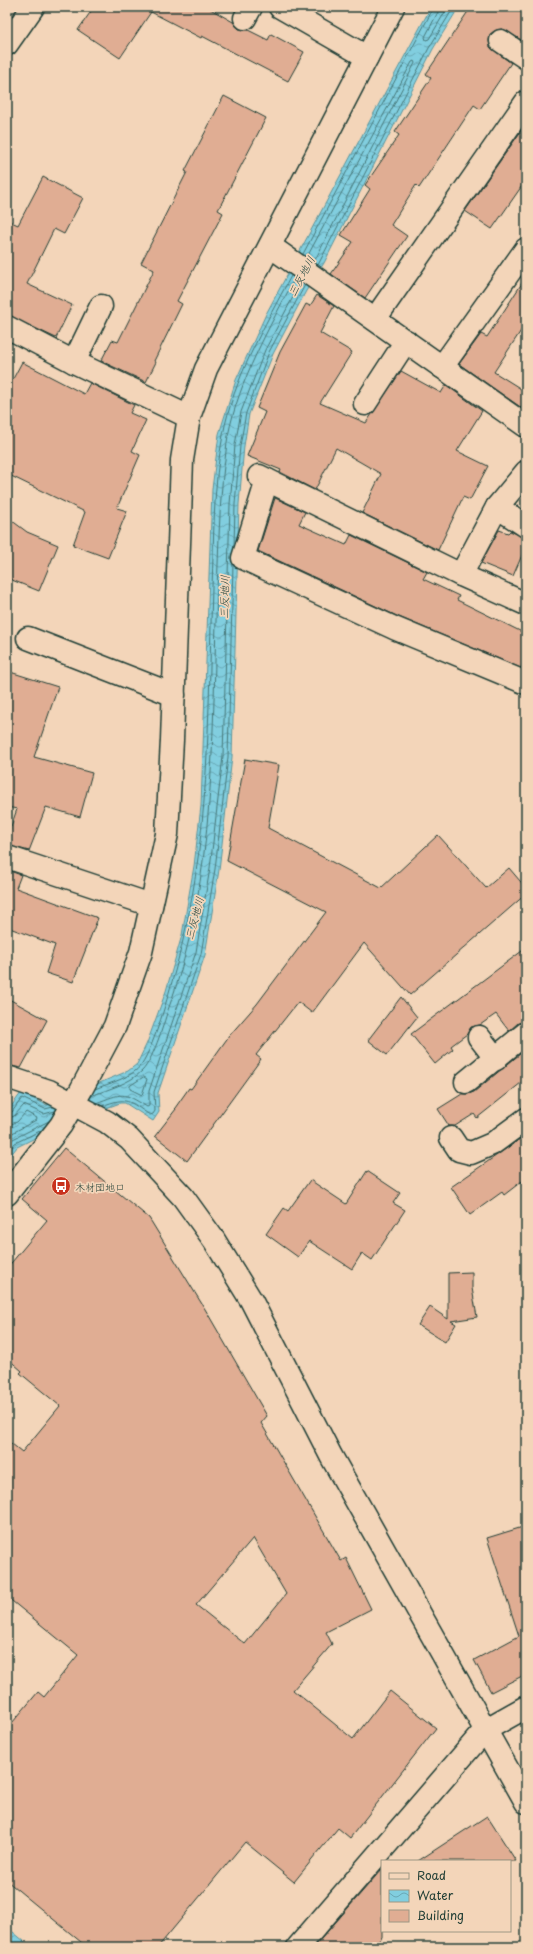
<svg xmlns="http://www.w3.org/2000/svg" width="533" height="1954" viewBox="0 0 533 1954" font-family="'Playpen Sans','Klee One',sans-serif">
	<defs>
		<pattern id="water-waves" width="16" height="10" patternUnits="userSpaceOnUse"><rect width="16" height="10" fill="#81cedf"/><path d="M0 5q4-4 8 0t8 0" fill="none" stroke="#69a8b6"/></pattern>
	</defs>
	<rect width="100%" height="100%" fill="#f3d5b9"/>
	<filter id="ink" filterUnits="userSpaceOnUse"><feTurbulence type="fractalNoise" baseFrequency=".025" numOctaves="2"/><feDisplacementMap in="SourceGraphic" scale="8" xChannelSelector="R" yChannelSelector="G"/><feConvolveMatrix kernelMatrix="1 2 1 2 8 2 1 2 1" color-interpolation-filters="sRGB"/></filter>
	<g filter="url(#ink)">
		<!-- water -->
		<g fill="url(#water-waves)" stroke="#5a949b">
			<polygon points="431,7 459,7 433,49 324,263 306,291 273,354 249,414 244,446 239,504 232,757 219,870 205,955 158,1093 159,1112 153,1121 125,1103 120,1103 61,1125 17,1147 7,1160 7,1112 21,1093 47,1105 128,1071 137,1064 147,1043 166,991 182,935 194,866 201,806 212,489 219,434 236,380 266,314"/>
			<polygon points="7,1927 31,1947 7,1947"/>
		</g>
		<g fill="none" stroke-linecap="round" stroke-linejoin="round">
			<!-- shore -->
			<g stroke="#467778" stroke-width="1">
				<polyline points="439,7 438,12 425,37 426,40 429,39 448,7"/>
				<polyline points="303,254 434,7"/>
				<polyline points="307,257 412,62 414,61 415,63 314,262"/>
				<polyline points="318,265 429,48 454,7"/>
				<polyline points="234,548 235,504 240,446 246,413 269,352 305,285"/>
				<polygon points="144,1077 147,1079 142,1095 130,1089 130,1086"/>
				<path d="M95,1089C109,1083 132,1078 141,1065C155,1044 168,996 175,971C211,846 208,716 212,587C214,537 213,485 223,435C233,380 265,325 291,276"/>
				<path d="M91,1096C108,1089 129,1084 142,1071C153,1060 163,1026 168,1010C217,876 212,730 217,589C219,548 219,507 224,466C226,456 226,446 228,436C239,380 269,328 295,278"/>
				<path d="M96,1103C123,1093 122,1091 147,1107L149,1106V1091L196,952L210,868L223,756L230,504L235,445L241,412L265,350L301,282"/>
				<path d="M102,1106C128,1096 128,1101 150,1115L153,1114L155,1111L154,1092L201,954L215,869L228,757L233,564"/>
				<polyline points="7,1114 12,1112 22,1098 45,1109 53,1107"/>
				<polyline points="7,1119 14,1116 24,1105 44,1114 55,1111"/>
				<polyline points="7,1125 17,1122 26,1112 37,1118 36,1120 7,1136"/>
				<polyline points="7,1145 13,1139 49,1121"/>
				<polyline points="7,1153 15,1143 42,1130"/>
			</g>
		</g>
		<!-- building -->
		<g fill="#e0ad93" stroke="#1f3d34" fill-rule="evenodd">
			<polygon points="94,7 207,7 233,22 239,29 248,30 268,40 271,34 304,52 288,81 202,36 201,38 151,12 120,58 78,30"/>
			<polygon points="471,7 526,7 526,40 525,42 502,29 496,30 490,34 489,40 490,47 511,63 480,109 474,105 419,188 416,185 391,225 407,236 365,298 331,274 353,242 341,235 370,189 365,185 399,135 395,132 431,78 426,74"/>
			<polygon points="224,96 266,118 218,210 223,213 177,301 182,304 154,361 156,362 146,382 101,361 112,340 118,342 154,270 141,263 187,172 185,171"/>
			<polygon points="526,124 526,180 492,229 465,211"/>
			<polygon points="43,177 83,198 64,234 54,229 27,284 72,305 56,338 7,315 7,220 18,225"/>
			<polygon points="526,277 526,323 494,372 526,392 526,411 459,364 481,334 487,337"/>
			<polygon points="317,295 334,306 320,333 352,352 320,403 366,423 401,371 441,393 446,385 482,411 457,451 488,466 470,500 463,497 438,550 362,513 381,474 336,448 315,490 280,472 281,470 247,456 265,412 257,408 280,352 306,304 310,306"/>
			<polygon points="22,362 84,394 90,383 134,405 130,413 146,420 132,451 140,455 117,508 127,511 108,558 73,545 85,512 7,474 7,390"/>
			<polygon points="275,498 305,512 299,524 346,545 351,535 427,572 423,579 459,596 457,600 526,634 526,658 521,668 399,617 258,551"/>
			<polygon points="7,517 27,532 58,545 39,591 7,578"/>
			<polygon points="499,530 508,533 510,531 526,538 526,546 513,576 481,563"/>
			<polygon points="7,671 58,687 34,757 92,773 80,817 46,807 29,851 7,845 7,838 17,809 7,807"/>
			<polygon points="245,759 279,765 268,828 381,888 438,835 486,888 509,868 526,888 526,894 410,995 364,943 312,1013 298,1002 256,1055 261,1059 187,1161 155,1136 176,1109 175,1108 189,1088 191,1089 229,1036 257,1004 326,912 227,861"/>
			<polygon points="7,870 21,875 16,888 98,918 73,982 46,973 55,945 7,927"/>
			<polygon points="526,948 526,1021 518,1023 509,1031 496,1014 480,1025 471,1027 467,1034 451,1046 453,1049 435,1064 411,1034"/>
			<polygon points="401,997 417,1017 387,1055 368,1040"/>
			<polygon points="7,998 47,1020 21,1068 7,1065"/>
			<polygon points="526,1049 526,1079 477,1118 474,1114 455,1126 449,1126 438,1109 462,1094 468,1094 474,1092"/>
			<polygon points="526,1135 526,1178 504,1195 502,1192 470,1215 451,1187"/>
			<path d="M64,1148L149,1218L205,1309L267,1416L261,1423L341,1561L346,1558L371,1609L326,1632L332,1644L293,1690L353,1739L390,1691L436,1728L350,1838L338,1828L294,1882L245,1842L158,1947H87L7,1881V1729L38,1692L44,1697L78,1655L7,1597V1440L22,1452L60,1406L20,1373L22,1371L7,1358V1268L47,1220L22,1199ZM253,1538L286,1594L245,1644L196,1605Z"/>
			<polygon points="367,1171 400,1193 393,1203 405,1210 372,1260 362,1253 352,1269 309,1241 298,1257 266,1234 284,1208 288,1211 310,1180 346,1204"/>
			<polygon points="472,1272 472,1288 477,1317 451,1321 456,1324 445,1342 418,1325 430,1307 448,1319 448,1273"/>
			<polygon points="526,1526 526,1674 491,1692 474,1660 519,1636 487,1538"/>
			<polygon points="487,1816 516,1861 418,1861"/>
			<polygon points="382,1869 382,1937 374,1947 314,1947"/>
		</g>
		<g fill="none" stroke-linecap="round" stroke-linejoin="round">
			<!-- street casing -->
			<g stroke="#1f3d34" stroke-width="25">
				<g id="street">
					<polyline points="280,7 367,57"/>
					<polyline points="245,18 251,7"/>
					<polyline points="501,41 526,58"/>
					<polyline points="7,44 33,7"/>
					<polyline points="270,246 442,367"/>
					<polyline points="526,249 442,367 526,426"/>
					<polyline points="375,319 526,102"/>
					<polyline points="7,327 74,362 189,417"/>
					<polyline points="74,362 101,306"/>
					<polyline points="365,404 406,341"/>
					<polyline points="259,476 461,575 526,604"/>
					<polyline points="267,480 243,558 394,628 526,683"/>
					<polyline points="497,507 526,526"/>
					<polyline points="461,575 497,507 526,472"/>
					<polyline points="28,638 174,695"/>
					<polyline points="7,857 151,905"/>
					<polyline points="479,1037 496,1059"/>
					<polyline points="7,1077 49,1091 107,1122 129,1139 183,1197 214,1240 251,1300 331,1456 526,1802"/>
					<polyline points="466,1082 526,1033"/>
					<polyline points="451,1138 459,1150 471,1153 492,1144 526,1119"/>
					<polyline points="298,1947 485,1730 526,1707"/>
				</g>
			</g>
			<!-- secondary casing -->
			<g stroke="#1f3d34" stroke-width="25">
				<polyline id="secondary" points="7,1194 61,1125 81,1090 115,1026 141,952 167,834 172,740 182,460 189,417 206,369 393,7"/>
			</g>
			<!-- street -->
			<use href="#street" stroke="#f3d5b9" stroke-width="22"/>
			<!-- secondary -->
			<use href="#secondary" stroke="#f3d5b9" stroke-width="22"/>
		</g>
	</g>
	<!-- icons -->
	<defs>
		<g id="bus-disc" transform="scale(1)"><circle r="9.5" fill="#c8321e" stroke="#f3d5b9"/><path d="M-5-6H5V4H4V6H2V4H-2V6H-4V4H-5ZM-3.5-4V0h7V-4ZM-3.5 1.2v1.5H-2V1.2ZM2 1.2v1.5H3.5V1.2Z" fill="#fff"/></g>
	</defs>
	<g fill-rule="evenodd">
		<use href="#bus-disc" x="61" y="1186"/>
	</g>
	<g text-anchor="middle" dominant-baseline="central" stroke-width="3.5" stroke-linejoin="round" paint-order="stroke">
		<!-- poi labels -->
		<g font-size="10" fill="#1f3d34" stroke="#f3d5b9" text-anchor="start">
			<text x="75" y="1186">木材団地口</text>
		</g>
		<!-- water labels -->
		<g font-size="11" font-style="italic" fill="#294c45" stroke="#f3d5b9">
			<text transform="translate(301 276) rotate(-62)">三反地川</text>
			<text transform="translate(224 597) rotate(-89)">三反地川</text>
			<text transform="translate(194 918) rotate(-75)">三反地川</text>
		</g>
	</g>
	<!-- margin -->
	<rect width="533" height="1954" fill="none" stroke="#f3d5b9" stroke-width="24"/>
	<rect x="12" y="12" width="509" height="1930" fill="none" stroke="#1f3d34" stroke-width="1.5" filter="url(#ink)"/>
	<!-- legend -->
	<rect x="381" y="1860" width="130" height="72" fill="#f3d5b9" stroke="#9e9884"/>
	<rect x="389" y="1873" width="20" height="6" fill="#f3d5b9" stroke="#9e9884"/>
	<text x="417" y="1880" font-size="12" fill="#1f3d34">Road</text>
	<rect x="389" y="1890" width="20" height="12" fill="url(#water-waves)" stroke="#9e9884"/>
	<text x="417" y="1900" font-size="12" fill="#1f3d34">Water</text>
	<rect x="389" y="1910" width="20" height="12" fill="#e0ad93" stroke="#9e9884"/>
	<text x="417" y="1920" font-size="12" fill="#1f3d34">Building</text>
</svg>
